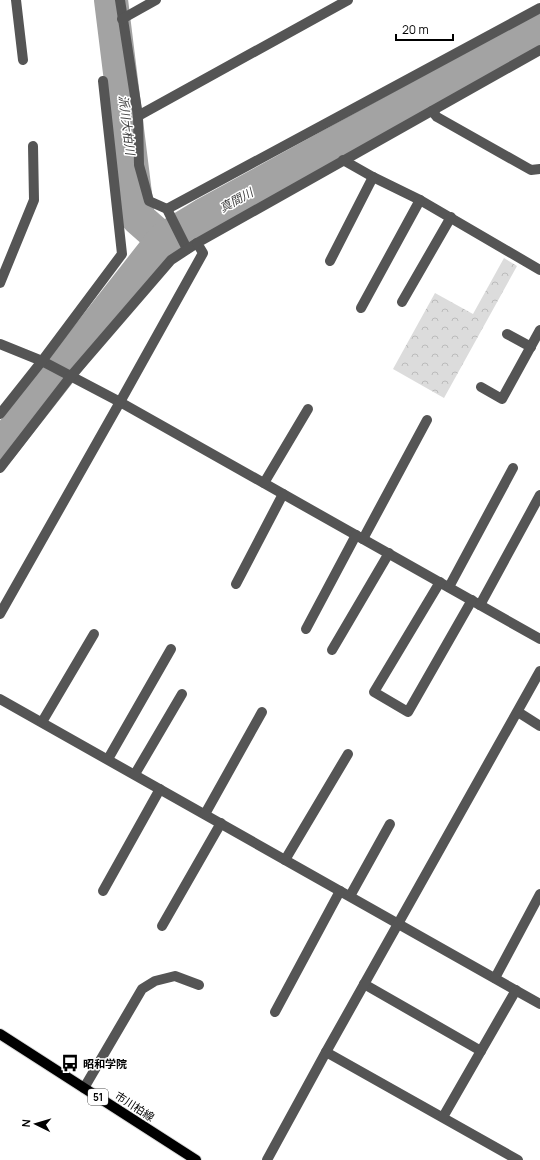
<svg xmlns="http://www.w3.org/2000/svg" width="540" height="1160" viewBox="0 0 540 1160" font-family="Manrope,'Noto Sans JP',sans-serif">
	<defs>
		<pattern id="park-crowns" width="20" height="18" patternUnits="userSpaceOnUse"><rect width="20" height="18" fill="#dcdcdc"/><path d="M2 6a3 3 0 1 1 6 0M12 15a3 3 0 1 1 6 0" fill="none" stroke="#bbb"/></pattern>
	</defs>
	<rect width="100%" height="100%" fill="#fff"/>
	<!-- park -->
	<polygon fill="url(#park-crowns)" points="504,258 517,266 444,398 393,369 435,293 473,314"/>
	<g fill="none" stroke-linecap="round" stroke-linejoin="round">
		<!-- river -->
		<g stroke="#a3a3a3" stroke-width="34">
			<polyline points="111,0 138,218 163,240"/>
			<polyline points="0,448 163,240 204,215 540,31"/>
		</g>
		<!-- major casing -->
		<g stroke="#dbdbdb" stroke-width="12">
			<polyline id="major" points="0,1034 196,1160"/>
		</g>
		<!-- minor -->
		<g stroke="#555" stroke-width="10">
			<polyline points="16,0 23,60"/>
			<polyline points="120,0 138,116 139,165 149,201 167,209 187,249"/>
			<polyline points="122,19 156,0"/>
			<polyline points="432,111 437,117 531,170 540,169"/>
			<polyline points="138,116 348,0"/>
			<polyline points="343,160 373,177 420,200 540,270"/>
			<polyline points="167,209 540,8"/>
			<polyline points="330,261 373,177"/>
			<polyline points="0,283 34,200 33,146"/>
			<polyline points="402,302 451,217"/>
			<polyline points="361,308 420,200"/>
			<polyline points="507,334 531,347"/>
			<polyline points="0,344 42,361 120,402 540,639"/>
			<polyline points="481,387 502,399 540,330"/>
			<polyline points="0,414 42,361 122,254 103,81"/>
			<polyline points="0,468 71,376 171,260 197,243"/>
			<polyline points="264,483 308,409"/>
			<polyline points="363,539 427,420"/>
			<polyline points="440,582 374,692 408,712 472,600"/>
			<polyline points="236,584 283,494"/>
			<polyline points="449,587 513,468"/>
			<polyline points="480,605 540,495"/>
			<polyline points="0,614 120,402 203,253 197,243 540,50"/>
			<polyline points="306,629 356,535"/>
			<polyline points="332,650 389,553"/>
			<polyline points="0,699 540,1004"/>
			<polyline points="518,712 540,726"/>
			<polyline points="42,722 94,634"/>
			<polyline points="108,759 171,649"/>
			<polyline points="135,774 182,694"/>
			<polyline points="205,814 262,712"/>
			<polyline points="285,860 348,754"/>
			<polyline points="103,891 160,789"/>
			<polyline points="350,896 390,824"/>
			<polyline points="162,926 221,823"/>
			<polyline points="495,978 540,894"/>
			<polyline points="364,984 481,1051"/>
			<polyline points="275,1012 340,891"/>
			<polyline points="326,1052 518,1160"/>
			<polyline points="84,1088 142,989 155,981 175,976 199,985"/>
			<polyline points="443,1117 516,990"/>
			<polyline points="267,1160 326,1052 540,671"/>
		</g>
		<!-- major -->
		<use href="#major" stroke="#000" stroke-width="10"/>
	</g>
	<!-- icons -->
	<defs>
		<g id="bus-bare" transform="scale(1.38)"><path d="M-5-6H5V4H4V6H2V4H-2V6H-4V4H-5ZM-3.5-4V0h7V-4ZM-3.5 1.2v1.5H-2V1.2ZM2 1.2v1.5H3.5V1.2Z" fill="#000" stroke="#fff" stroke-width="2.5" paint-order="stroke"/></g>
	</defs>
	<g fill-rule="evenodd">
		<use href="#bus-bare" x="70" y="1063"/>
	</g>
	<g text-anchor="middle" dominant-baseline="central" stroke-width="3" stroke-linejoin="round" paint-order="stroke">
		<!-- shield labels -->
		<rect fill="#fff" stroke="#4c4c4c" stroke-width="1" x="88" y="1089" width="20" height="16" rx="3"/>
		<g font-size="10" font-weight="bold" fill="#000">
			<text x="98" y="1097">51</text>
		</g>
		<!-- poi labels -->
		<g font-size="11" font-weight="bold" fill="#000" stroke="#fff" text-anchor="start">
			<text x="83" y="1063">昭和学院</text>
		</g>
		<!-- street labels -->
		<g font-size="11" fill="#000" stroke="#fff">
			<text transform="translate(135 1106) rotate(33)">市川柏線</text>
		</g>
		<!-- water labels -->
		<g font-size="12" font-style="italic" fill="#444" stroke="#fff">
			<text transform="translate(127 125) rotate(83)">派川大柏川</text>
			<text transform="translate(236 200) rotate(-29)">真間川</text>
		</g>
	</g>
	<!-- north arrow -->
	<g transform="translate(36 1124) rotate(275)" stroke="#ffffff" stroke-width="3" paint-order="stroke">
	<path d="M0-3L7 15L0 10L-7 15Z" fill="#000000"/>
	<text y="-6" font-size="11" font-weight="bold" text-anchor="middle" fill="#000000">N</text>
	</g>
	<!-- scale -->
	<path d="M396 34v6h57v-6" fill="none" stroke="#000000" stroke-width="2"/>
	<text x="402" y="34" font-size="12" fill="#000000" stroke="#ffffff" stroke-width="3" paint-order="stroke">20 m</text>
</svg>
